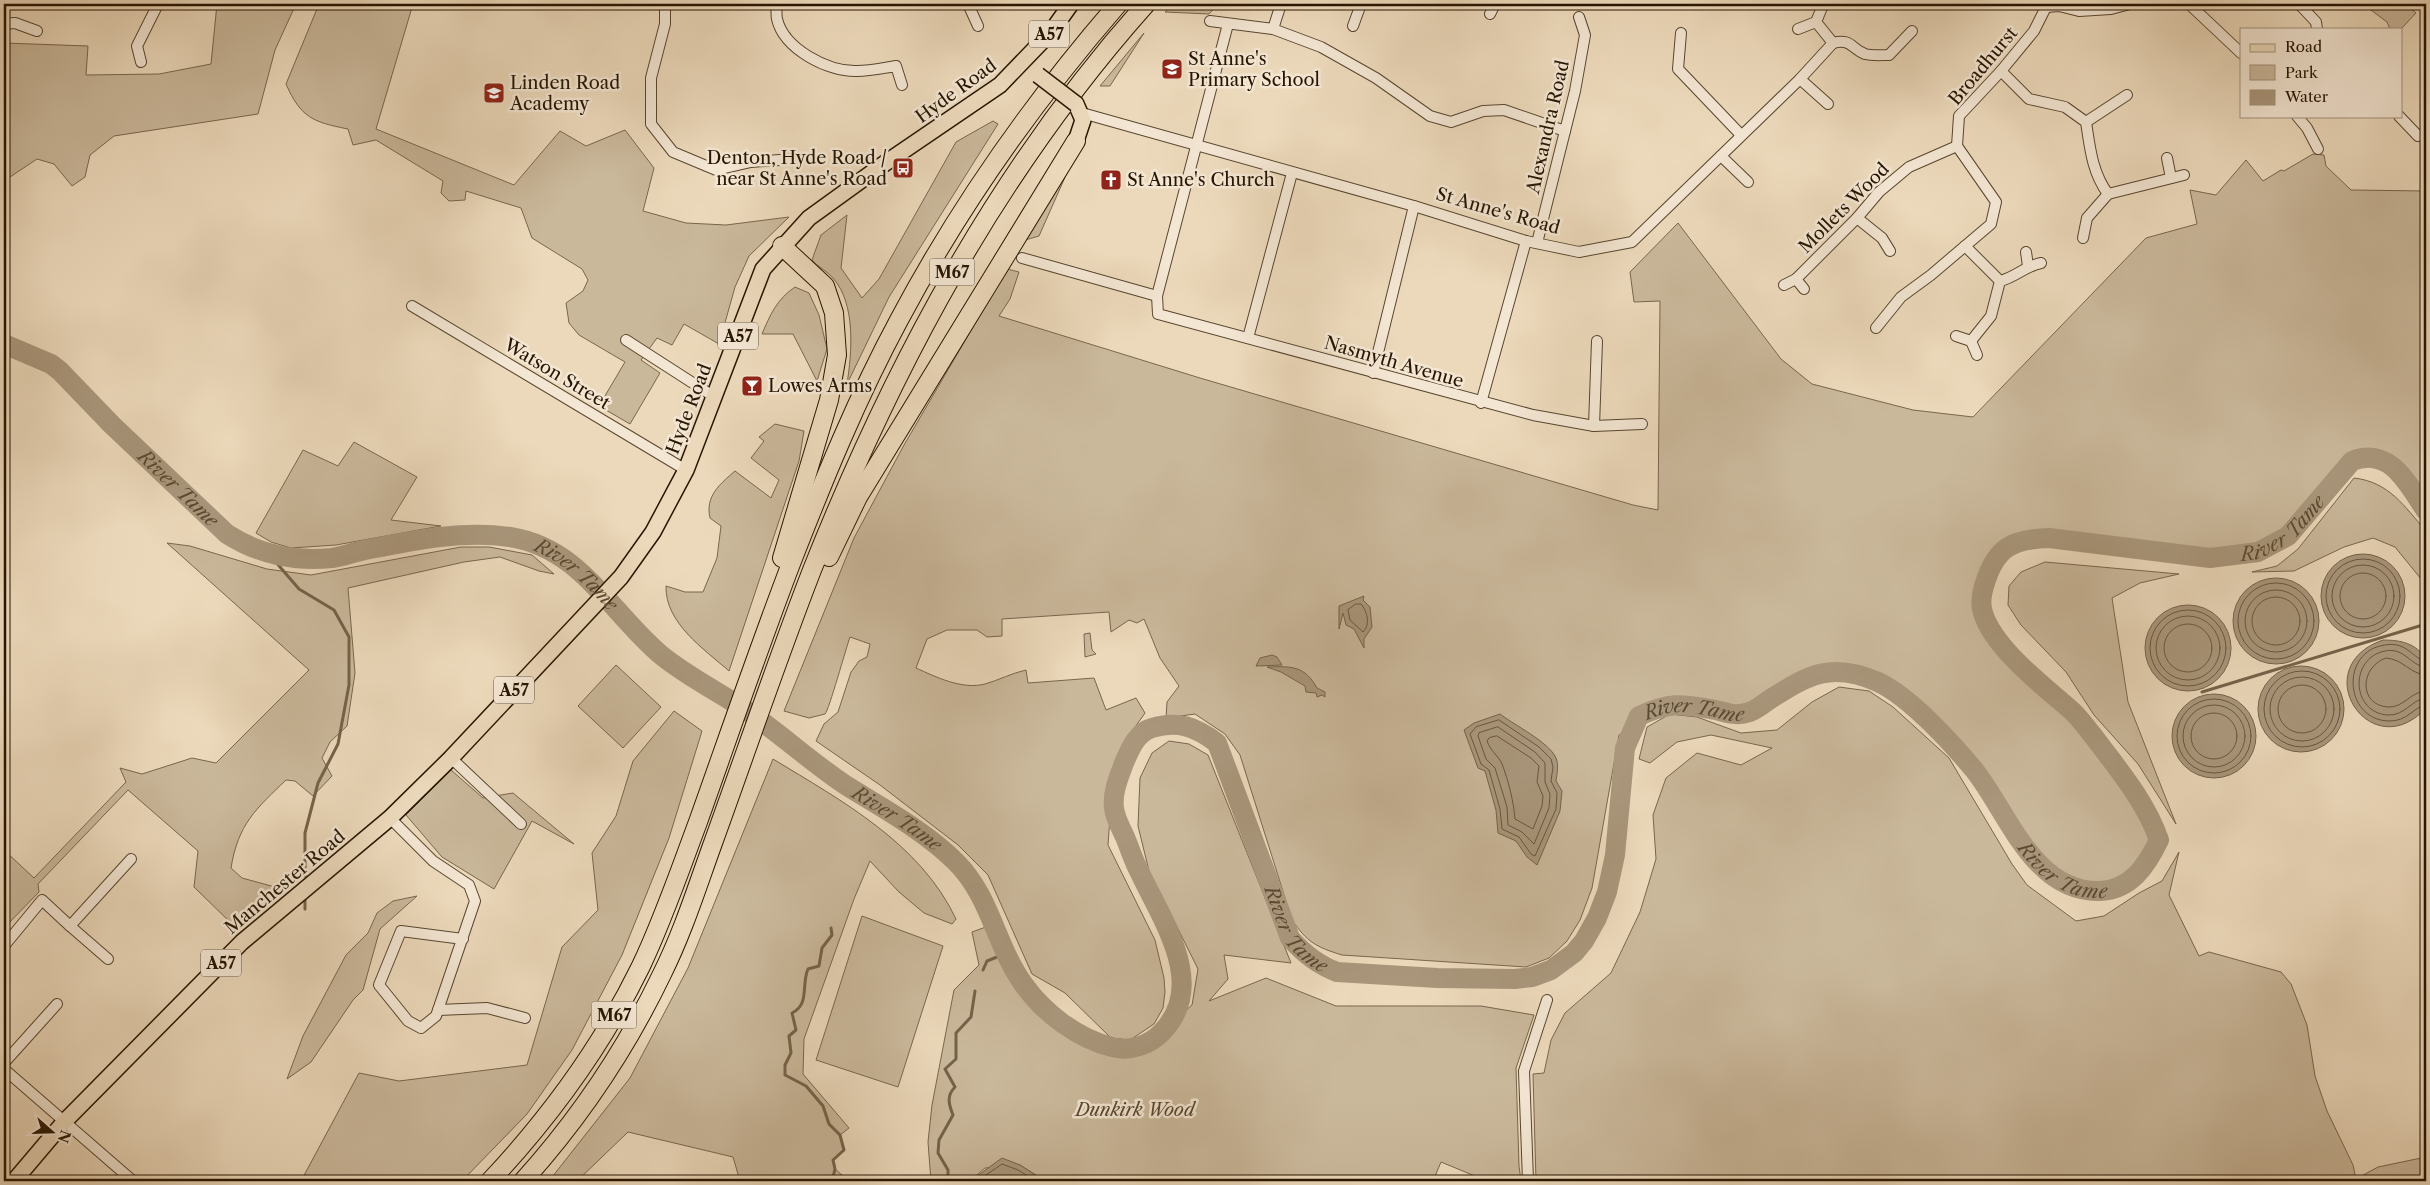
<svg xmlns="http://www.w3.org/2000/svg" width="2430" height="1185" viewBox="0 0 2430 1185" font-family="'Libre Caslon Text',serif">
	<rect width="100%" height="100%" fill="#ecd9bb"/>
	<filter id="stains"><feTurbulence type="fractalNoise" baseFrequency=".004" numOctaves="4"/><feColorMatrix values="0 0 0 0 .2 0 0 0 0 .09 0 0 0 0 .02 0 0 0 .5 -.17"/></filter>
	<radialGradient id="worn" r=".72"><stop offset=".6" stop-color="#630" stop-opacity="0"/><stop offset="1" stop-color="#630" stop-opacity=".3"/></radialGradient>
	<!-- green -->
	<g fill="#cab89b" stroke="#78664e">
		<polygon points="217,4 296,4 275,50 258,114 114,136 90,155 85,177 72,186 54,164 37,159 4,181 4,43 88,46 86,75 159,74 211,64"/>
		<path d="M319,4H413L376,129L514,185L560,131L586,146L625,130L654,168L643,211L686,223L726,225L789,217L749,256L735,287L719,344L684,324L672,345L657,338L641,360L660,373L630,424L599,406L625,362L579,335L569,323L566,303L583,291L588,280L582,269L532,238L521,208L466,191L465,200L449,201L441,193L443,181L376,140L353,145L348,129C313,122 301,118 286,84Z"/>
		<polygon points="1173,4 1218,4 1209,14 1165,12"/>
		<polygon points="2363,4 2405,4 2416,13 2401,29 2390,29 2387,22"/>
		<polygon points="1144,33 1110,86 1100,86"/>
		<path d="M993,121L998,124L889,297L847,384C852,352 856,304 833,278C827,271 818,267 812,260L821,235L847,215L841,268L862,298L879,279L956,142Z"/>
		<path d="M2313,154L2324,155L2326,166L2351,190L2426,191V511C2408,484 2390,446 2352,461L2288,536L2258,552L2210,558L2049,538C2013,539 1996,547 1985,583C1982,592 1980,604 1983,613C1994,649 2045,687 2072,711C2080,718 2087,729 2094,737C2118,769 2146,802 2159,840C2147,865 2131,890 2100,891C2035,893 2008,814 1975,771C1952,743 1910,697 1878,682C1832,661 1808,675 1769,700C1759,707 1751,714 1739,714C1732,715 1723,712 1716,711C1682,704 1672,701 1639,716L1635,726L1619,735L1592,888L1580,920L1567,941L1549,958L1526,967L1342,955C1316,947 1307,942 1292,920L1240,755L1225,734L1195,714L1166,718L1167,702L1179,686L1160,658L1144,619L1137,623L1129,620L1111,632L1109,612L1002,619V636L987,637L977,630H947L927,639L916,668C936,677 962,690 985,684C999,680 1012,673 1026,670L1028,683L1094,678L1106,710L1136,698L1145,713L1126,740L1113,776L1108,845L1155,940L1164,978L1165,992L1163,1008L1154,1024L1130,1040L1111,1038L1065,993L1032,974L988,875L958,845L880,785L816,741L824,724L838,712L851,672L859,661L867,657L870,644L850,637C846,648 829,710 825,714L809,718L784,711L854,538L904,445L1007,269L1019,272L1010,299L999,316L1200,378L1633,505L1658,510L1660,301L1634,302L1630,272L1678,223L1781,359L1812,384L1913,410L1973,417L2146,238L2197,224L2190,190L2216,195L2246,160L2263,181L2281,170L2284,171Z"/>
		<polygon points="1070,166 1039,236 1025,240"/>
		<path d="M795,287L809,293L819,315L827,349L817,381L793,334H762C770,315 777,299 795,287Z"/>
		<path d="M775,424L804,431L799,461L729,671C704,649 665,623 666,586L685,592H703L717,558L721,526L710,518C705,496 720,484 735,471L771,498L779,480L751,458L764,441L759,437Z"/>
		<polygon points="354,442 417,477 391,520 441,526 336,545 291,548 271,542 256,533 303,450 338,466"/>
		<path d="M2354,478C2389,482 2404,506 2426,531V585L2395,547L2373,538L2344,547L2294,571L2252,572L2277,566L2298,549Z"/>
		<path d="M167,543L190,546L267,569L311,575L461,547H489L532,555L554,574L539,571L500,557L464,562L348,588L355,673L347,726L330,742L322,758L332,776L313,796L295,781L286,780C256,809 238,824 231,868L242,878L275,887L234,926L194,887L198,851L128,790L38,884L39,892L4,928V850L34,878L126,782L120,768L142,774L192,758L216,763L309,670Z"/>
		<polygon points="2045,562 2179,574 2140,583 2112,598 2128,702 2176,824 2138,764 2094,715 2066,672 2021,625 2008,605 2009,586 2021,572"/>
		<polygon points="1090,633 1092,650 1096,654 1085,657 1084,634"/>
		<polygon points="616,665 661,707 623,748 578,706"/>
		<polygon points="1839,687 1869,691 1893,707 1949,758 2012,864 2027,885 2076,921 2104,916 2139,893 2162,881 2179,852 2169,895 2199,956 2209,952 2281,972 2291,984 2307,1025 2315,1076 2327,1111 2353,1165 2356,1179 2378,1167 2426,1157 2426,1181 1536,1181 1533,1074 1544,1073 1551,1040 1565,1013 1611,973 1640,912 1656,859 1653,815 1666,778 1697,753 1741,765 1772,748 1711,735 1677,742 1650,763 1639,759 1647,727 1670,714 1697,717 1741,733 1777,730 1812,702"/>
		<polygon points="674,711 702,731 669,838 622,955 572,1050 527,1114 462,1181 301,1181 359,1073 399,1081 527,1065 562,947 598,910 592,853 616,816 633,761"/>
		<polygon points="1169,741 1189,744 1208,755 1291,963 1224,955 1228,979 1209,1001 1266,978 1336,1006 1481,1006 1534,1015 1516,1068 1519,1166 1521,1181 1487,1181 1441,1162 1433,1181 1045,1181 1020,1165 985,1168 970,1181 931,1181 928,1142 932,1105 954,990 979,965 972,932 994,924 1015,971 1033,997 1060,1021 1093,1041 1116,1049 1147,1044 1192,1005 1198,969 1149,871 1138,826 1140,778 1152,753"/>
		<path d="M773,759C842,801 920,843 956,919L952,924L924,913L899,892L870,861L854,899L804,1039L803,1074L849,1128L840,1135L844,1150L833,1160L835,1169L849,1181H740L733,1157L628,1132L577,1181H549L630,1078L688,968Z"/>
		<polygon points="451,770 483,798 513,793 574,844 532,821 494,889 442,857 406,815"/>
		<polygon points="417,896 380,929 363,990 353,1000 311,1062 287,1079 303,1036 346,955 368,933 377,913 393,901"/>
		<polygon points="862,916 943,946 898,1087 816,1060"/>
	</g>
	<!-- water -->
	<g fill="#a9967b" stroke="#75624a">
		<circle cx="2363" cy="596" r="42"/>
		<circle cx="2276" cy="621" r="43"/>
		<polygon points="1364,596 1363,600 1370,607 1372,627 1364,639 1364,648 1354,629 1346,625 1343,613 1339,629 1339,606"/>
		<circle cx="2188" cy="648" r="43"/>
		<path d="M2383,640C2400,640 2417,643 2426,660V706C2422,714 2414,719 2406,723C2357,745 2314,664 2383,640Z"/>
		<polygon points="1272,655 1277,657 1282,665 1256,666 1260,658"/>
		<circle cx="2301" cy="709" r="43"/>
		<path d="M1267,667C1292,666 1305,666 1317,688L1325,692V697L1322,695L1317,697L1316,693L1306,692L1305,686L1281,672Z"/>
		<circle cx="2214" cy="736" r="42"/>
		<path d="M1500,714C1514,725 1549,742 1556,758C1559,766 1557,773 1556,781L1562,791L1560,811L1537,865L1527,857L1516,841L1498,833L1496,810L1485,771L1478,768L1464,730L1474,723Z"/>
		<polygon points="1002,1158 1020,1165 1045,1181 970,1181"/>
	</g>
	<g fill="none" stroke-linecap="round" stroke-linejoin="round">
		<!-- shore -->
		<g stroke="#68563e" stroke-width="1">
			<circle cx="2363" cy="596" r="37"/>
			<circle cx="2363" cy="596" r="31"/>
			<circle cx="2363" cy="596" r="23"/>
			<circle cx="2276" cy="621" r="38"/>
			<circle cx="2276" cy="621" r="31"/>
			<circle cx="2276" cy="621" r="24"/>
			<path d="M1356,604H1361C1367,611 1371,624 1363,632L1350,620L1348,610Z"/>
			<circle cx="2188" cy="648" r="38"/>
			<circle cx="2188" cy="648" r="32"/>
			<circle cx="2188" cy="648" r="24"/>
			<path d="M2426,661C2413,660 2408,641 2385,645C2340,651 2344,719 2388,721C2408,722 2414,706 2426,705"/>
			<path d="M2426,667C2410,666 2405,647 2385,651C2349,658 2351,713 2388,715C2405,716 2412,699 2426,698"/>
			<circle cx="2302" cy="709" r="38"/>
			<path d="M2426,675C2410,674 2403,659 2386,658C2360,667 2358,705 2388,707C2404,708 2411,691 2426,691"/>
			<circle cx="2302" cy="709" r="32"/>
			<circle cx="2302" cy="709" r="24"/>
			<circle cx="2214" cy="736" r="37"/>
			<circle cx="2214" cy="736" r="31"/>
			<circle cx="2214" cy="736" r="23"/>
			<polygon points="1499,720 1539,747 1551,759 1553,767 1551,781 1557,793 1556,809 1535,856 1531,854 1519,837 1502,829 1500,809 1489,770 1481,764 1470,734 1476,727"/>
			<polygon points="1498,727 1535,752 1545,763 1545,782 1550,794 1549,808 1534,844 1522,832 1508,825 1507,807 1495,768 1486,759 1478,736 1479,733"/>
			<path d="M1497,736L1531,758L1539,766L1537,782L1543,796L1542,806L1533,829L1515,819C1514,803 1508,779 1502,764C1498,755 1491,752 1487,741L1489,738Z"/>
			<polyline points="977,1181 1002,1164 1018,1170 1036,1181"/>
		</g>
		<!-- stream -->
		<g stroke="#75624a" stroke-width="3">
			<polyline points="268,553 299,589 334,610 349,637 349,685 338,744 318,783 305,833 305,876"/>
			<polyline points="2202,692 2426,624"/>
			<polyline points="305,899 305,909"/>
			<path d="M831,928L832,935L822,948L819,966L808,969C801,985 810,1004 792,1013L796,1030L789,1036L791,1053L785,1065V1075L806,1086L823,1106L829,1124L840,1135L844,1150L833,1160L835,1169L832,1181"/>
			<polyline points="983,970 987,961 1007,953"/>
			<path d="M948,1181V1170L938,1153L939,1140L953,1115C949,1105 946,1096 955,1087L945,1069L956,1059V1033L971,1017L975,991"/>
		</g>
		<!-- river -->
		<path stroke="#a9967b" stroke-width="20" id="s1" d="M4,344L51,364L60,371L112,425L227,534C258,554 295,562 332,558C345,556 357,551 370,549C415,540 465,530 510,537C581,548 611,613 661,655C688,677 719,692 747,711C781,734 812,763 847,786C884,809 925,831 956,862C991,897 996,947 1024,985C1044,1013 1078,1039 1112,1047C1129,1052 1150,1045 1162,1032C1208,985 1162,920 1140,873C1134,862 1130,849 1125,837C1121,828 1115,818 1114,808C1112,792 1119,777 1124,763C1130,749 1137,732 1152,728C1178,720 1196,727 1217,743L1290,938C1304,954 1318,965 1337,972L1437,978L1515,979L1532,977L1551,970L1574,953L1584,941L1597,918L1607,892L1615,855L1625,748L1639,716C1672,701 1682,704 1716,710C1723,712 1732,715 1739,714C1751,714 1759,707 1769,700C1808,675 1831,661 1878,682C1910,697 1952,743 1975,771C2008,813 2034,893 2100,891C2131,890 2147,865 2159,840C2146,802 2118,769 2094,737C2087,729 2080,718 2072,711C2045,687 1994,649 1983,613C1980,604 1982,592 1985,583C1996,547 2013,539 2049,538L2210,558L2258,552L2288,536L2352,461C2390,446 2408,484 2426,511"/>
		<!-- minor casing -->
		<g stroke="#58462f" stroke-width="12">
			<g id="minor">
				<polyline points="665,4 665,24 651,78 651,124 673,152 716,170 751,162 794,159"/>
				<path d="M776,4C777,9 776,15 777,19C784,49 828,72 857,71C870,71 883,68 896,66L902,85"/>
				<polyline points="968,4 978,26"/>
				<polyline points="2042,4 2046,7 2059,6 2079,11 2111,9 2130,4"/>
				<polyline points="2189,4 2241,53"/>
				<polyline points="2299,4 2316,22 2317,29"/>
				<polyline points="1823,5 1816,22 1833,43"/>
				<polyline points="1490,14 1495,4"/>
				<polyline points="1210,21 1273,29 1321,47 1376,78 1430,116 1451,122 1483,111 1504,110 1565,131"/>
				<polyline points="4,24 15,23 37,31"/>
				<polyline points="1228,24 1157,296 1158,314 1533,415 1594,426 1642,424"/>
				<polyline points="1353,26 1361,4"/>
				<polyline points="1273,29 1281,4"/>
				<polyline points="1798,29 1816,22"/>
				<polyline points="1681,33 1678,69 1741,135"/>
				<path d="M1833,43C1852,38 1851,49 1865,54C1873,56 1881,55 1889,55L1912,31"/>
				<polyline points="141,62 137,46 158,4"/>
				<path d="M2001,71L2029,99L2065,107L2086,122C2090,148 2092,172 2108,194L2184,175"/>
				<polyline points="1800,79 1828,104"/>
				<polyline points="1082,113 1414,206 1526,241 1579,252 1632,242 1800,79 1833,43"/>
				<polyline points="2297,116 2307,128 2318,149"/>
				<polyline points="2399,116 2418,136 2426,134"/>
				<polyline points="2086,122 2127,95"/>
				<polyline points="1721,156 1748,182"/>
				<polyline points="2167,158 2171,178"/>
				<polyline points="1857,218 1882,238 1890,251"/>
				<polyline points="2083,238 2087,218 2108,194"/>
				<polyline points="1537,243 1575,91 1585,35 1579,17"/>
				<polyline points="1965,246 2000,281"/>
				<polyline points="2026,252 2028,266"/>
				<polyline points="1022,258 1157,296"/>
				<polyline points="1784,285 1796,279"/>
				<polyline points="1804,289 1796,279 1857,218 1879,192 1909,167 1957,146"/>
				<polyline points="412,306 686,470"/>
				<polyline points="1876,328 1901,297 1931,275 1991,224 1996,202 1957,146 1959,116 2001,71 2034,31 2046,7"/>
				<path d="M1956,336L1971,341L1991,316L2000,281C2016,277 2025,266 2041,263"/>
				<polyline points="1248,338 1292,173"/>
				<polyline points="626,340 713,396"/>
				<polyline points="1971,341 1977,355"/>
				<polyline points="1373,373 1414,206"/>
				<polyline points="1481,403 1526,241"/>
				<polyline points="1594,426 1597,341"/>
				<polyline points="451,758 521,824"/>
				<polyline points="390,818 433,861 469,885 475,901 436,1016 421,1028 408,1021 379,985 401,931 463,939"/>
				<polyline points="4,946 42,900 70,926"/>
				<polyline points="108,959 70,926 131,859"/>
				<polyline points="438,1010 487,1008 525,1018"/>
				<polyline points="4,1063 57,1004"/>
				<polyline points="4,1069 133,1181"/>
				<polyline points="1528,1181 1524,1071 1547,1000"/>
			</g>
		</g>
		<!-- primary casing -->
		<g stroke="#261500" stroke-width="18">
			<g id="primary">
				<polyline points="1076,141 1083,120 1076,104"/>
				<polyline points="14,1181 64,1122 242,942 390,818 451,758 621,577 653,532 686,470 763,269 809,218 881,166 1000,85 1051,32 1071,4"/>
			</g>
		</g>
		<!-- motorway casing -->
		<g stroke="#261500" stroke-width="20">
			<g id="motorway">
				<polyline points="782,246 825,286 834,313 837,355 829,400 782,558"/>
				<polyline points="829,557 858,497 1076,141"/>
				<path d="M490,1181C550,1117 602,1046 641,966C663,920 680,870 698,822C729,735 759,647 792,561C824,479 857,398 899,320C959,207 1034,101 1118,4"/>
				<path d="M523,1181C578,1120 626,1049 662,974C683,932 697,887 713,843C746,752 777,660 812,570C894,364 998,170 1146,4"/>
			</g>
		</g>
		<!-- minor -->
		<use href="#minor" stroke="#f3e6d3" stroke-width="10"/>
		<!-- primary -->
		<use href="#primary" stroke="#ecd9bb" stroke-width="15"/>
		<!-- motorway -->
		<use href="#motorway" stroke="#ecd9bb" stroke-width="18"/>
		<!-- primary-bridge casing -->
		<g stroke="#261500" stroke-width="18" stroke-linecap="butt">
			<polyline id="primary-bridge" points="1038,75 1076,104"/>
		</g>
		<!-- primary-bridge -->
		<use href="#primary-bridge" stroke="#ecd9bb" stroke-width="15"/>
	</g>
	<!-- icons -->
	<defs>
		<g id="school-square" transform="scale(1.125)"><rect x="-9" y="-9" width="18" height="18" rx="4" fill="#8f2418" stroke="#f3e6d3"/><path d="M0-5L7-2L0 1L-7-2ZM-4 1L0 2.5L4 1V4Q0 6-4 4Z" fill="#fff"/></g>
		<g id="bus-square" transform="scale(1.125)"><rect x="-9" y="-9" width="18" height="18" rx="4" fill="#8f2418" stroke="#f3e6d3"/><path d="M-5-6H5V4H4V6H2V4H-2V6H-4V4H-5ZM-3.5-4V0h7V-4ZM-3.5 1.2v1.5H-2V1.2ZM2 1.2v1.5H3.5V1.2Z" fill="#fff"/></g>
		<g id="church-square" transform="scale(1.125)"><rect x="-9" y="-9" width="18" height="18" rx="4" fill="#8f2418" stroke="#f3e6d3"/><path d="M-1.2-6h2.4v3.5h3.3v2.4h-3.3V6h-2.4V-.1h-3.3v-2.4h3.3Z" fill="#fff"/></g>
		<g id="bar-square" transform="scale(1.125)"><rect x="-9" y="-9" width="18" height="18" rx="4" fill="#8f2418" stroke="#f3e6d3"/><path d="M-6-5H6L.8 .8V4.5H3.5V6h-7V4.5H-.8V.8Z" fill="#fff"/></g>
	</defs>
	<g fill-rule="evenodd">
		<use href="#school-square" x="1172" y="69"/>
		<use href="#school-square" x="494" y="93"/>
		<use href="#bus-square" x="903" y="168"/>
		<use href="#church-square" x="1111" y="180"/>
		<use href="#bar-square" x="752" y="386"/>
	</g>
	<g text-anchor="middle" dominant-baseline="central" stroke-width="5" stroke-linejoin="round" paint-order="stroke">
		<!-- shield labels -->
		<g fill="#f3e6d3" stroke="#64543f" stroke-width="1">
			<rect x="1029" y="20.5" width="40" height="27" rx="4"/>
			<rect x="929.5" y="258.5" width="45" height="27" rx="4"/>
			<rect x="718" y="322.5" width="40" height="27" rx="4"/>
			<rect x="494" y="676.5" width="40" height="27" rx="4"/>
			<rect x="201" y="949.5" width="40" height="27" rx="4"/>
			<rect x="591.5" y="1001.5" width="45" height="27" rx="4"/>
		</g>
		<g font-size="16" font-weight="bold" fill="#261500">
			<text x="1049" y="34">A57</text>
			<text x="952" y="272">M67</text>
			<text x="738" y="336">A57</text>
			<text x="514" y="690">A57</text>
			<text x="221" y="963">A57</text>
			<text x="614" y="1015">M67</text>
		</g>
		<!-- poi labels -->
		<g font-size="18" fill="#261500" stroke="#f3e6d3" text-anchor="start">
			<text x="1188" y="59">St Anne's<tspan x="1188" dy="21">Primary School</tspan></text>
			<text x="510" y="83">Linden Road<tspan x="510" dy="21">Academy</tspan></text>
			<text x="887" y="158" text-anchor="end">Denton, Hyde Road /<tspan x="887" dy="21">near St Anne's Road</tspan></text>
			<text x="1127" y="180">St Anne's Church</text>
			<text x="768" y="386">Lowes Arms</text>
		</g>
		<!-- street labels -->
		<g font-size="18" fill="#261500" stroke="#f3e6d3">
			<text transform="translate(1983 66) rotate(-50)">Broadhurst</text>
			<text transform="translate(956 91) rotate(-36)">Hyde Road</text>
			<text transform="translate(1548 127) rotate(-77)">Alexandra Road</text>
			<text transform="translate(1844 208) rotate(-45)">Mollets Wood</text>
			<text transform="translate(1498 211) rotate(16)">St Anne's Road</text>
			<text transform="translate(1394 362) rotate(16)">Nasmyth Avenue</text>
			<text transform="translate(557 374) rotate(31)">Watson Street</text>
			<text transform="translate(689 409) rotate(-69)">Hyde Road</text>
			<text transform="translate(285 882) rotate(-40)">Manchester Road</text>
		</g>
		<!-- park labels -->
		<g font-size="18" font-style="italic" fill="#57462e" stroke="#f3e6d3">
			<text x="1135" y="1110">Dunkirk Wood</text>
		</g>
		<!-- water labels -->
		<g font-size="19" font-style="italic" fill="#5a4931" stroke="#f3e6d3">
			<text stroke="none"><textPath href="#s1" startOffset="229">River Tame</textPath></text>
			<text stroke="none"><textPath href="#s1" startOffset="3916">River Tame</textPath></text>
			<text stroke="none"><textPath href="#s1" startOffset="664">River Tame</textPath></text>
			<text stroke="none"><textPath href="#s1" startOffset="2672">River Tame</textPath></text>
			<text stroke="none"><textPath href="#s1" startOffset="1069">River Tame</textPath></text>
			<text stroke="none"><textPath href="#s1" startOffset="3139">River Tame</textPath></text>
			<text stroke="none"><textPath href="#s1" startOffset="2058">River Tame</textPath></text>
		</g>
	</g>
	<!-- margin -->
	<rect width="2430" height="1185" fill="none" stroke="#ecd9bb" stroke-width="20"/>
	<rect x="5" y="5" width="2420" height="1175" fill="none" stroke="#261500" stroke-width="2.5"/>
	<rect x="10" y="10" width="2410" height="1165" fill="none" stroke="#261500"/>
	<!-- legend -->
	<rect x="2240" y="28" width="162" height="90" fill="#f3e6d3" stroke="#a1927f"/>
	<rect x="2250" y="44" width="25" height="8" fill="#ecd9bb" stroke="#a1927f"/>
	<text x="2285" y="52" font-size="15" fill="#261500">Road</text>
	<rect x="2250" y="65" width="25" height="15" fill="#cab89b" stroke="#a1927f"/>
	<text x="2285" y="78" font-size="15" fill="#261500">Park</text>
	<rect x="2250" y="90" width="25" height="15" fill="#a9967b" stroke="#a1927f"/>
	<text x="2285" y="102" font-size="15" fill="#261500">Water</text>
	<!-- north arrow -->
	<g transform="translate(52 1132) rotate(110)" stroke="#f3e6d3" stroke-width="4" paint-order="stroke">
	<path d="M0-4L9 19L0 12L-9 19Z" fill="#261500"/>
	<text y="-8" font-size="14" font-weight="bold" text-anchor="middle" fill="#261500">N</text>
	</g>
	<rect width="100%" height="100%" filter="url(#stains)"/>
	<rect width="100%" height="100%" fill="url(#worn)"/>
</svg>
